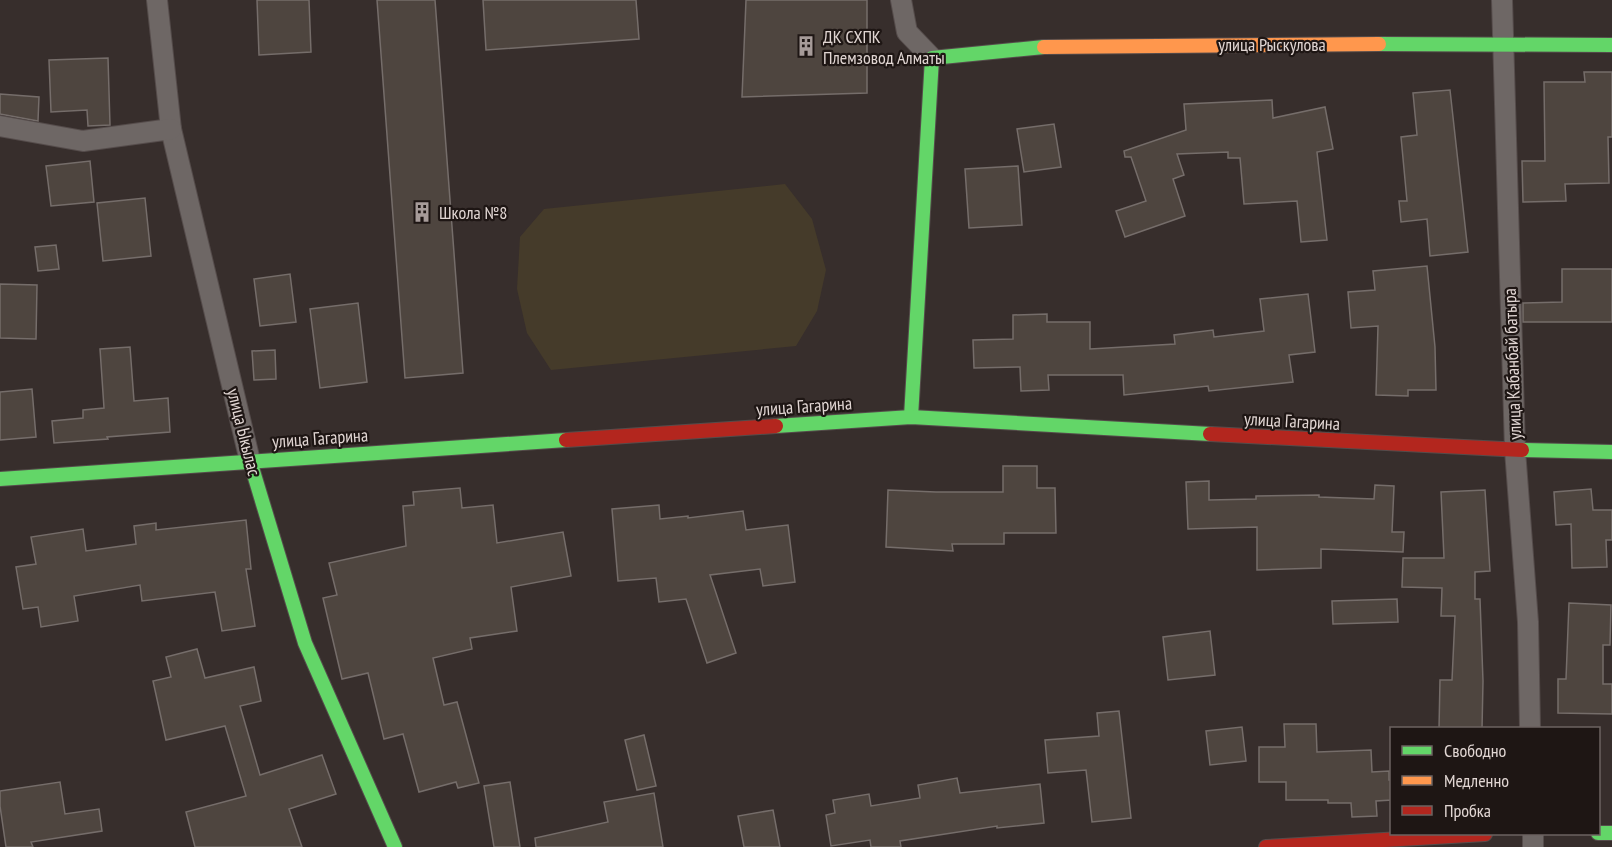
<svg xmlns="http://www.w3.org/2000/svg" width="1612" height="847" viewBox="0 0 1612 847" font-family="'PT Sans Narrow',sans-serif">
	<rect width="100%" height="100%" fill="#372e2c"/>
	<!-- green -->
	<polygon fill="#453b2a" points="785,184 812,219 826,270 817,311 796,346 551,370 527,333 517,289 520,237 544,209"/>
	<!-- building -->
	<g fill="#4e453f" stroke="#756d6a" stroke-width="1.5">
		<polygon points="257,0 309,0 311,52 259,55"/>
		<polygon points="377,0 435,0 463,373 405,378"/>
		<polygon points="483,0 636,0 639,39 486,50"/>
		<polygon points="746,0 867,0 867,93 742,97"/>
		<polygon points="108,58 110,125 88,126 87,110 51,112 49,60"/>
		<polygon points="1584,72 1612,72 1612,137 1608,137 1609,183 1565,184 1566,201 1523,202 1522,161 1545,161 1544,82 1585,82"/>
		<polygon points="1450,90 1468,252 1430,256 1427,219 1401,222 1399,201 1407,201 1401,137 1417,135 1413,93"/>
		<polygon points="0,94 39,97 38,121 0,114"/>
		<polygon points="1272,100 1273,118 1325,107 1333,149 1317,152 1327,240 1301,242 1297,201 1244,204 1240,158 1228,158 1228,152 1177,154 1184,175 1173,179 1185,216 1125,237 1116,211 1146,201 1131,157 1125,157 1124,151 1186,130 1184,104"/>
		<polygon points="1054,124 1061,167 1024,172 1017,129"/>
		<polygon points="90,161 94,202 51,206 46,166"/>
		<polygon points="1018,166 1022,225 969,228 965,169"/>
		<polygon points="145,198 151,256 103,261 97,203"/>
		<polygon points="56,245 59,269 38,271 35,247"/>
		<polygon points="1427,266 1435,347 1436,390 1408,390 1408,396 1376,395 1378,326 1351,328 1348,292 1375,290 1373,271"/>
		<polygon points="1562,269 1612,269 1612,322 1523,322 1523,303 1562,302"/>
		<polygon points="290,274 296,322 260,326 254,279"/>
		<polygon points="0,284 37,285 36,339 0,338"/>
		<polygon points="1308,294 1315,352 1289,355 1293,382 1209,391 1208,386 1124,395 1123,375 1048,375 1049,390 1021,391 1020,367 974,368 973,340 1013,339 1013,315 1047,314 1047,322 1090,322 1090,349 1175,344 1174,335 1213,330 1214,337 1264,331 1260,299"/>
		<polygon points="358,303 367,382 320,388 310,309"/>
		<polygon points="130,347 134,401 168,398 170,432 107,437 108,439 54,443 52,421 83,418 83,410 104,408 100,349"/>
		<polygon points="275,350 276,379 254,380 252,351"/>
		<polygon points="32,389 36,437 0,440 0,392"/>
		<polygon points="1003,466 1037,466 1037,488 1055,488 1056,533 1004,533 1004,544 952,544 953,551 886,547 888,490 936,492 1003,492"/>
		<polygon points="1209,481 1209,500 1256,499 1256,496 1319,495 1319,497 1374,499 1375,485 1394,486 1392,532 1404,532 1403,552 1321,549 1321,568 1257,570 1257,527 1188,529 1186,482"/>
		<polygon points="460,488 462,508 493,505 497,543 563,532 571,576 511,587 517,631 470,638 472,649 433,658 444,705 457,702 479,783 458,788 456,782 419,792 403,734 384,739 368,673 342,679 323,598 337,595 329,563 406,546 403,506 414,505 413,492"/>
		<polygon points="1591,489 1593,510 1612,510 1612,540 1606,540 1607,567 1572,568 1571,524 1556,525 1554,492"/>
		<polygon points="1485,490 1490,571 1475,572 1475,599 1480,599 1483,681 1482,729 1439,729 1440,680 1452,680 1455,616 1441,616 1442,588 1402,587 1403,558 1444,558 1441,492"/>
		<polygon points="659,505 660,519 688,516 688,518 743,511 746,530 788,525 795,582 763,586 760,569 710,575 736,653 707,663 686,599 659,602 656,578 618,581 612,509"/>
		<polygon points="246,520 251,569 246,569 255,626 222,631 215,592 142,601 140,585 74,596 78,621 41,627 38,607 23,609 16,567 36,564 31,537 83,529 86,551 136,544 134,526 156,523 156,530"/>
		<polygon points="1397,599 1398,622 1333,624 1332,601"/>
		<polygon points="1569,603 1611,605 1610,645 1603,645 1603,684 1612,684 1612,714 1558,713 1558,679 1566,679"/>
		<polygon points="1210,631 1215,675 1168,680 1163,637"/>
		<polygon points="197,649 205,678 254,667 261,701 240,706 260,775 322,755 336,794 289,809 302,847 195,847 186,812 246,796 225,726 166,740 153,681 171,677 166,657"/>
		<polygon points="1119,711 1131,818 1092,822 1086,770 1048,773 1045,740 1099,736 1097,713"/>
		<polygon points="1284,724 1316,724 1317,752 1371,750 1372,772 1389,771 1389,780 1392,780 1392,800 1376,801 1377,816 1352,817 1351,803 1328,803 1328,800 1286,800 1286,782 1259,782 1259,747 1285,747"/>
		<polygon points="1242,727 1246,761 1210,765 1206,731"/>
		<polygon points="644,735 656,786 637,790 625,740"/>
		<polygon points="957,778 960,793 1040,784 1044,823 997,828 997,826 900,841 901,847 871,847 870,840 831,846 826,815 835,813 833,800 869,794 871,806 920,798 918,785"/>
		<polygon points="60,782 65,814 99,809 102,831 31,842 33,847 6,847 0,806 0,791"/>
		<polygon points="510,782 520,847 494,847 484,786"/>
		<polygon points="654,793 663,847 536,847 535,838 608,822 604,802"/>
		<polygon points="773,810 780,847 744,847 738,816"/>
	</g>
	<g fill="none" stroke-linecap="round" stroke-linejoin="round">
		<!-- street casing -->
		<g stroke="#554c4b" stroke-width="22">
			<g id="street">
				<polyline points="157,0 171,129 250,461"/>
				<polyline points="901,0 907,32 932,58"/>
				<polyline points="1502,0 1515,450 1528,622 1530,728"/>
				<polyline points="0,126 83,141 171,129"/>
				<polyline points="1533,834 1533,847"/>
			</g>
		</g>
		<!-- fast casing -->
		<g stroke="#554c4b" stroke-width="16">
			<g id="fast">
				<polyline points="1379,44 1612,45"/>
				<polyline points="911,417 932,58 1044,47"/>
				<polyline points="776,426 911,417 1210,434"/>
				<polyline points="1522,450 1612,452"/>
				<polyline points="250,461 305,643 395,847"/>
				<polyline points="0,479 566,440"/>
				<polyline points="1598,833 1612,833"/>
			</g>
		</g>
		<!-- slow casing -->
		<g stroke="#554c4b" stroke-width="16">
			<polyline id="slow" points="1044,47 1379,44"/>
		</g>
		<!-- jam casing -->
		<g stroke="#554c4b" stroke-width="16">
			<g id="jam">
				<polyline points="1210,434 1522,450"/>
				<polyline points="566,440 776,426"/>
				<polyline points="1266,847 1485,834"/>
			</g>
		</g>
		<!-- street -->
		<use href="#street" stroke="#6e6765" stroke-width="20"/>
		<!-- fast -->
		<use href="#fast" stroke="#63d668" stroke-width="14"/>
		<!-- slow -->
		<use href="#slow" stroke="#ff974d" stroke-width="14"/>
		<!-- jam -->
		<use href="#jam" stroke="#b3261e" stroke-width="14"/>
	</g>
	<!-- icons -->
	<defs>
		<g id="building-bare" transform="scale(1.62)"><path d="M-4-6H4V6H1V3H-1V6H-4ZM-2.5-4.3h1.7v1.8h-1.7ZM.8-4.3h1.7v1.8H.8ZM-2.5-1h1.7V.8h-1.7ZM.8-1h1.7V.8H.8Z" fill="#a69b99" stroke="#1e1614" stroke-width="2.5" paint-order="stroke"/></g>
	</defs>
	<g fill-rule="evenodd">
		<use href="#building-bare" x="806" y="46"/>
		<use href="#building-bare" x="422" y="212"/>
	</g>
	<g text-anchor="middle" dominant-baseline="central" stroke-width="4.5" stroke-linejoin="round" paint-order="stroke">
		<!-- poi labels -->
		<g font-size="18" fill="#e1d6d3" stroke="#1e1614" text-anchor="start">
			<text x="823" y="36">ДК СХПК<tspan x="823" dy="21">Племзовод Алматы</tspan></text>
			<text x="439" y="212">Школа №8</text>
		</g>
		<!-- street labels -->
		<g font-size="18" fill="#e1d6d3" stroke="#1e1614">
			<text x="1272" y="44">улица Рыскулова</text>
			<text transform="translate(1512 364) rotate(-92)">улица Кабанбай батыра</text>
			<text transform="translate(804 406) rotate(-4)">улица Гагарина</text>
			<text transform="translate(1292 421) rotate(3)">улица Гагарина</text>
			<text transform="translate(244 432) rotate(76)">улица Ыкылас</text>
			<text transform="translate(320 438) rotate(-4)">улица Гагарина</text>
		</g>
	</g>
	<!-- legend -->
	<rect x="1390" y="727" width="210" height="108" fill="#1e1614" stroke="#6c6360" stroke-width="1.5"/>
	<rect x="1402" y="746" width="30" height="9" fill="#63d668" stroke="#6c6360" stroke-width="1.5"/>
	<text x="1444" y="757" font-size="18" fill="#e1d6d3">Свободно</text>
	<rect x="1402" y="776" width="30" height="9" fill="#ff974d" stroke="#6c6360" stroke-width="1.5"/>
	<text x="1444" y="787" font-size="18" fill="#e1d6d3">Медленно</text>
	<rect x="1402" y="806" width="30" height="9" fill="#b3261e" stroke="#6c6360" stroke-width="1.5"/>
	<text x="1444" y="817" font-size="18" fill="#e1d6d3">Пробка</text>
</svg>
